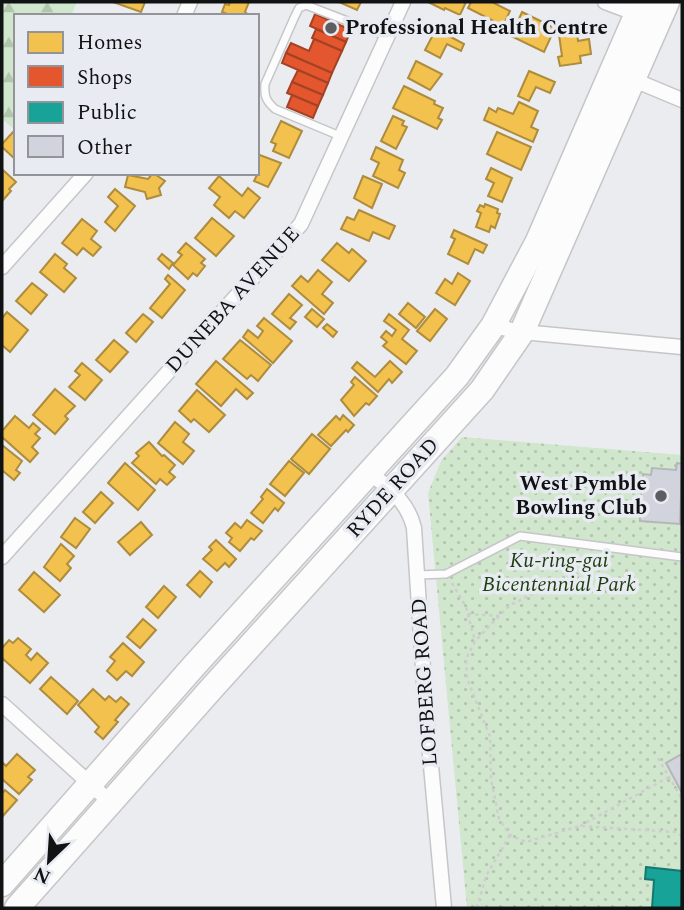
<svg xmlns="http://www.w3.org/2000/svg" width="684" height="910" viewBox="0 0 684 910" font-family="Spectral,serif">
	<defs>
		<pattern id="grass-dots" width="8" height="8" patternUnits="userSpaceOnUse" patternTransform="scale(1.75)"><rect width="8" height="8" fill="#d1e7cd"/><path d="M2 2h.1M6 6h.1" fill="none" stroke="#b2c5af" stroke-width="1.8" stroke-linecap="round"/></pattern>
		<pattern id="forest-firs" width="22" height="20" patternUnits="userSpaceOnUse" patternTransform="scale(1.75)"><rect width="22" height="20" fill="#d1e7cd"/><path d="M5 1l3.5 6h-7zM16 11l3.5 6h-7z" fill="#b2c5af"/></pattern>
	</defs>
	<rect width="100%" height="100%" fill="#ebecf0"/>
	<!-- grass -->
	<polygon fill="url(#grass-dots)" points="462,437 682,455 682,908 467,908 428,493 441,461"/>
	<!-- forest -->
	<polygon fill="url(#forest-firs)" points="2,2 77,2 71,16 16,16 16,131 2,119"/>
	<!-- homes -->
	<g fill="#f2c14e" stroke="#ae8c3d" stroke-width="2">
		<polygon points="113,2 145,2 141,12"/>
		<polygon points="230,2 249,2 245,12 250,16 232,16 222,12 225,4 229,5"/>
		<polygon points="339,2 361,2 357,10"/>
		<polygon points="428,2 466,2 460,15 445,8 444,10"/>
		<polygon points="471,2 492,2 510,11 503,26 468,8"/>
		<polygon points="522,12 555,28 544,52 511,36"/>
		<polygon points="436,29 464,44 461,51 447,44 440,58 425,50"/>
		<polygon points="577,33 578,41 589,39 591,54 580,56 581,63 560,66 558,57 562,56 559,35"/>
		<polygon points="416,61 442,74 430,90 408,78"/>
		<polygon points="529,71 555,82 550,93 536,87 529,101 518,96"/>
		<polygon points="404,86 435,101 434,104 443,108 438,118 442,120 437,129 393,108"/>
		<polygon points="519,102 538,111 531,127 538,130 533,142 484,120 489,108 496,112 498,108 513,114"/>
		<polygon points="393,116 404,121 402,125 407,127 396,149 381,141"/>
		<polygon points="281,121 302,131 289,158 273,151 276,144 271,142"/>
		<polygon points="14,131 16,133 16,160 2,147 2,144"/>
		<polygon points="497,132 531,147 521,170 487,154"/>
		<polygon points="376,147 403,160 399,170 405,173 398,188 373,176 379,163 371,159"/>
		<polygon points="257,154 281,163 268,187 254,181 257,175 253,173 257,173"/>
		<polygon points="491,168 512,178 502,202 488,196 494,183 486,179"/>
		<polygon points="3,170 16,182 9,189 11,191 3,200"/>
		<polygon points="153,173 165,181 159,188 161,195 147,199 145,192 125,187 128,175 148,179"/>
		<polygon points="219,176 242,196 248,188 260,198 244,218 235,211 229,218 214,205 220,197 209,188"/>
		<polygon points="363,176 382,184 372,208 354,198"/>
		<polygon points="115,189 135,206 115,231 105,222 118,206 108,197"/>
		<polygon points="485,204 498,209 497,213 500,214 495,228 491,226 489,232 476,227 481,213 477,211 480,205 484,207"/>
		<polygon points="359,210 395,226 389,239 373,232 369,241 341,229 347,217 354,220"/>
		<polygon points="212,218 234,236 216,256 195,238"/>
		<polygon points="82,219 97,231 91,239 101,247 93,256 83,248 77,255 62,243"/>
		<polygon points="454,230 487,245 483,253 475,249 468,264 448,254 455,239 451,237"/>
		<polygon points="186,243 205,259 201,263 205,266 197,276 193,273 188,279 173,265 182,255 178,252"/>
		<polygon points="337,243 349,253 352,249 366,261 349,281 322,260"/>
		<polygon points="55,254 67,264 64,268 76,278 64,292 40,272"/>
		<polygon points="162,254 173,263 169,269 158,259"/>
		<polygon points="318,270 332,282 322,294 333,303 324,314 292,286 301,276 308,282"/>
		<polygon points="458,273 470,281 455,305 436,293 445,279 452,284"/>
		<polygon points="168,275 185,290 162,318 150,308 170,284 165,279"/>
		<polygon points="32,283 47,295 31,314 16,301"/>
		<polygon points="289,294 302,305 290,318 296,322 290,329 272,314"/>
		<polygon points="408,303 425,317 416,328 399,314"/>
		<polygon points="312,309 324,319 317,327 305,317"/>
		<polygon points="435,309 447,319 430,341 417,331"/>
		<polygon points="7,312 28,330 10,352 2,345 2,318"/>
		<polygon points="143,314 153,322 136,342 126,333"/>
		<polygon points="389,314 409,330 402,339 417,351 406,364 383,346 387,342 381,337 386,331 392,336 396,330 384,321"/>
		<polygon points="264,318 292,341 273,363 243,337 248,330 258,338 263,331 257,326"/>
		<polygon points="327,324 337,332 333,337 323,328"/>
		<polygon points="114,340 128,352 110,372 96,360"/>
		<polygon points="240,340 271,365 258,381 251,375 247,379 223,359"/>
		<polygon points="216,361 253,393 247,399 236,389 221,406 196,384"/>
		<polygon points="390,361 402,372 392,383 389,379 378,392 352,368 357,362 375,377"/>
		<polygon points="82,363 102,380 85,400 69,387 80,375 75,371"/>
		<polygon points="355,377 377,396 369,405 366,403 354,416 341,400 354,385 351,382"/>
		<polygon points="55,389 75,406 65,416 68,419 55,434 33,415"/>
		<polygon points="197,390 225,415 209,432 194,419 191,422 179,411"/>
		<polygon points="343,415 354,425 348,432 346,430 331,446 318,435 336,416 340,420"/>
		<polygon points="15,416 29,428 33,423 40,429 35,434 40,438 32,447 38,453 30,462 2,437 2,431"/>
		<polygon points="175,422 189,434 183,442 194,451 183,464 158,443"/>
		<polygon points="312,434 330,449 309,474 291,459"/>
		<polygon points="149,442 162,456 164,455 175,465 169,472 175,477 167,485 160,479 156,484 132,463 139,456 136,453"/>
		<polygon points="2,445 22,461 16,470 20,473 14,480 3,471 2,473"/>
		<polygon points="289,461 304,473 285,496 270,484"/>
		<polygon points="125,463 155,490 138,510 108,483"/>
		<polygon points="267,489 284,503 278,511 275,508 263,523 251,513 263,499 261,497"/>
		<polygon points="101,492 113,503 95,523 83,512"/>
		<polygon points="75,518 90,529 76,548 61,537"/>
		<polygon points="247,520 262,531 254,540 251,538 240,551 229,542 232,538 226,533 235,523 241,528"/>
		<polygon points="141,522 152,535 130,555 118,542"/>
		<polygon points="216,540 236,559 229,567 225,563 217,571 203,559 212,550 209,547"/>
		<polygon points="61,544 74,556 67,564 71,568 60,581 44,567"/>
		<polygon points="200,571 212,582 200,597 187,585"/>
		<polygon points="34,572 60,595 44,612 19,590"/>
		<polygon points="164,586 176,597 158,618 146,607"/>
		<polygon points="143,619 156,630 140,648 127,637"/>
		<polygon points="18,638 31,649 26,655 31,660 37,653 48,663 30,683 2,658 2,648 9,640 13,643"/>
		<polygon points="123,643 144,662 132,676 126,671 117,680 107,671 115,661 110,657"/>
		<polygon points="51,677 78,701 67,714 40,689"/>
		<polygon points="93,689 105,700 109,696 116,702 121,697 129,704 115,720 118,722 103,739 95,732 99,727 78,705"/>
		<polygon points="17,754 35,770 28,777 32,780 19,794 2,779 2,762 6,766"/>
		<polygon points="5,790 17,800 2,817 2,794"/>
	</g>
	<!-- shops -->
	<g fill="#e4572e" stroke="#a54226" stroke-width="2">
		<polygon points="315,14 351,30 346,42 310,26"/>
		<polygon points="316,29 346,42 342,51 312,38"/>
		<polygon points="314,39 342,51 332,73 286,53 291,43 309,51"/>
		<polygon points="286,53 332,73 328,83 282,63"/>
		<polygon points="298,70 328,83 323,95 292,82"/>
		<polygon points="292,82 323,95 318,106 287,93"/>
		<polygon points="292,95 318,106 313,118 287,107"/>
	</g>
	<!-- public -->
	<polygon fill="#17a398" stroke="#157870" stroke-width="2" points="646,867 682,871 681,908 652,908 654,880 645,879"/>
	<!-- building -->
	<g fill="#d1d4dd" stroke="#b6b6b9" stroke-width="2">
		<polygon points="677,463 682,464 680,524 640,521 640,514 635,513 636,501 640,502 643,474 651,475 652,468 676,470"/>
		<polygon points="682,754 682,793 666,763"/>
	</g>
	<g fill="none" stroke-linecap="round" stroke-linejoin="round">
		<!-- service casing -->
		<g stroke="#c6c6c9" stroke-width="10">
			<g id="service">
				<path d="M340,136L275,109C266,101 264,96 265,84L295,16L299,8L306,5L386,36"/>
				<polyline points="417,575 446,574 520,536 682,557"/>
			</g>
		</g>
		<!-- minor casing -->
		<g stroke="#c6c6c9" stroke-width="17">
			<g id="minor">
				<polyline points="605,2 637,14"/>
				<polyline points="184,16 190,2"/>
				<polyline points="634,80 682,100"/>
				<polyline points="2,267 86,173"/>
				<polyline points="493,326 522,332 682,347"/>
				<path d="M370,473C390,489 408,502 414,528L425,700L444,908"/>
				<polyline points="2,557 301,224 403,2"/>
				<polyline points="2,704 110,802"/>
			</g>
		</g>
		<!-- trunk casing -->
		<g stroke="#c6c6c9" stroke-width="27">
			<g id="trunk">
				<polyline points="2,884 193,667 457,376 493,326 538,241 642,2"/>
				<polyline points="17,908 212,688 482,390 522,332 667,2"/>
			</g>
		</g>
		<!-- path -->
		<g stroke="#cececf" stroke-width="2.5" stroke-dasharray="3.5 3.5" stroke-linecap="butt">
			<polyline points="610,558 510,605 475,641 466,659 467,678 490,737 491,779 499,819 510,835 526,842 580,826 675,832 682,836"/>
			<polyline points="452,583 466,607 475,641"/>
			<polyline points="468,614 499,616"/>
			<polyline points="658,758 682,799"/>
			<polyline points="580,826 669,777"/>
			<polyline points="477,908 486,876 510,835"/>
		</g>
		<!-- service -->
		<use href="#service" stroke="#fcfcfd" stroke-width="7"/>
		<!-- minor -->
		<use href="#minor" stroke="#fcfcfd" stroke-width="14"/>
		<!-- trunk -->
		<use href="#trunk" stroke="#fcfcfd" stroke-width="24"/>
	</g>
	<!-- markers -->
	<g fill="#5d5e61" stroke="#e9ebf2" stroke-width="2.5">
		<circle cx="331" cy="28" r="7"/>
		<circle cx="661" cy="496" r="7"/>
	</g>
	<g text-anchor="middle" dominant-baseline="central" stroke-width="7" stroke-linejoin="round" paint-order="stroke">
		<!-- poi labels -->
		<g font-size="21" font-weight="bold" fill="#111214" stroke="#e9ebf2" text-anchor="start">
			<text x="345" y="28">Professional Health Centre</text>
			<text x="647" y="484" text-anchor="end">West Pymble<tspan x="647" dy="24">Bowling Club</tspan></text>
		</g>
		<!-- street labels -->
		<g font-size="21" fill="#111214" stroke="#e9ebf2">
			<text transform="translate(233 300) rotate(-48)">DUNEBA AVENUE</text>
			<text transform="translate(393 488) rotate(-48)">RYDE ROAD</text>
			<text transform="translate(425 682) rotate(-94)">LOFBERG ROAD</text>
		</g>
		<!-- park labels -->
		<g font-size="21" font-style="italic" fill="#1c3e0f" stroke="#e9ebf2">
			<text x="559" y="561">Ku-ring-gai<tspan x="559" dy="24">Bicentennial Park</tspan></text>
		</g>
	</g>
	<!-- border -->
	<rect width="684" height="910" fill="none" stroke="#111214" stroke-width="7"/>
	<!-- legend -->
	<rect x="14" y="14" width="245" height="161" fill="#e9ebf2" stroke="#939499" stroke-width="2"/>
	<rect x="28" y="32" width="35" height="21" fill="#f2c14e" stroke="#939499" stroke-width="2"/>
	<text x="77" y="49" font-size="21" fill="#111214">Homes</text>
	<rect x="28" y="66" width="35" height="21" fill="#e4572e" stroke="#939499" stroke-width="2"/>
	<text x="77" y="84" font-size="21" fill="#111214">Shops</text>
	<rect x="28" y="102" width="35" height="21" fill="#17a398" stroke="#939499" stroke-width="2"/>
	<text x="77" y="119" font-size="21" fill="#111214">Public</text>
	<rect x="28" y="136" width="35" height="21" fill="#d1d4dd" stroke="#939499" stroke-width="2"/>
	<text x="77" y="154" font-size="21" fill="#111214">Other</text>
	<!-- north arrow -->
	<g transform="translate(49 861) rotate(205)" stroke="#e9ebf2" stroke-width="5" paint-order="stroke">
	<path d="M0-5L12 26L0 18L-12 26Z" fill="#111214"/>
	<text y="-10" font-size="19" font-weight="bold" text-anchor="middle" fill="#111214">N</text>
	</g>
</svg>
